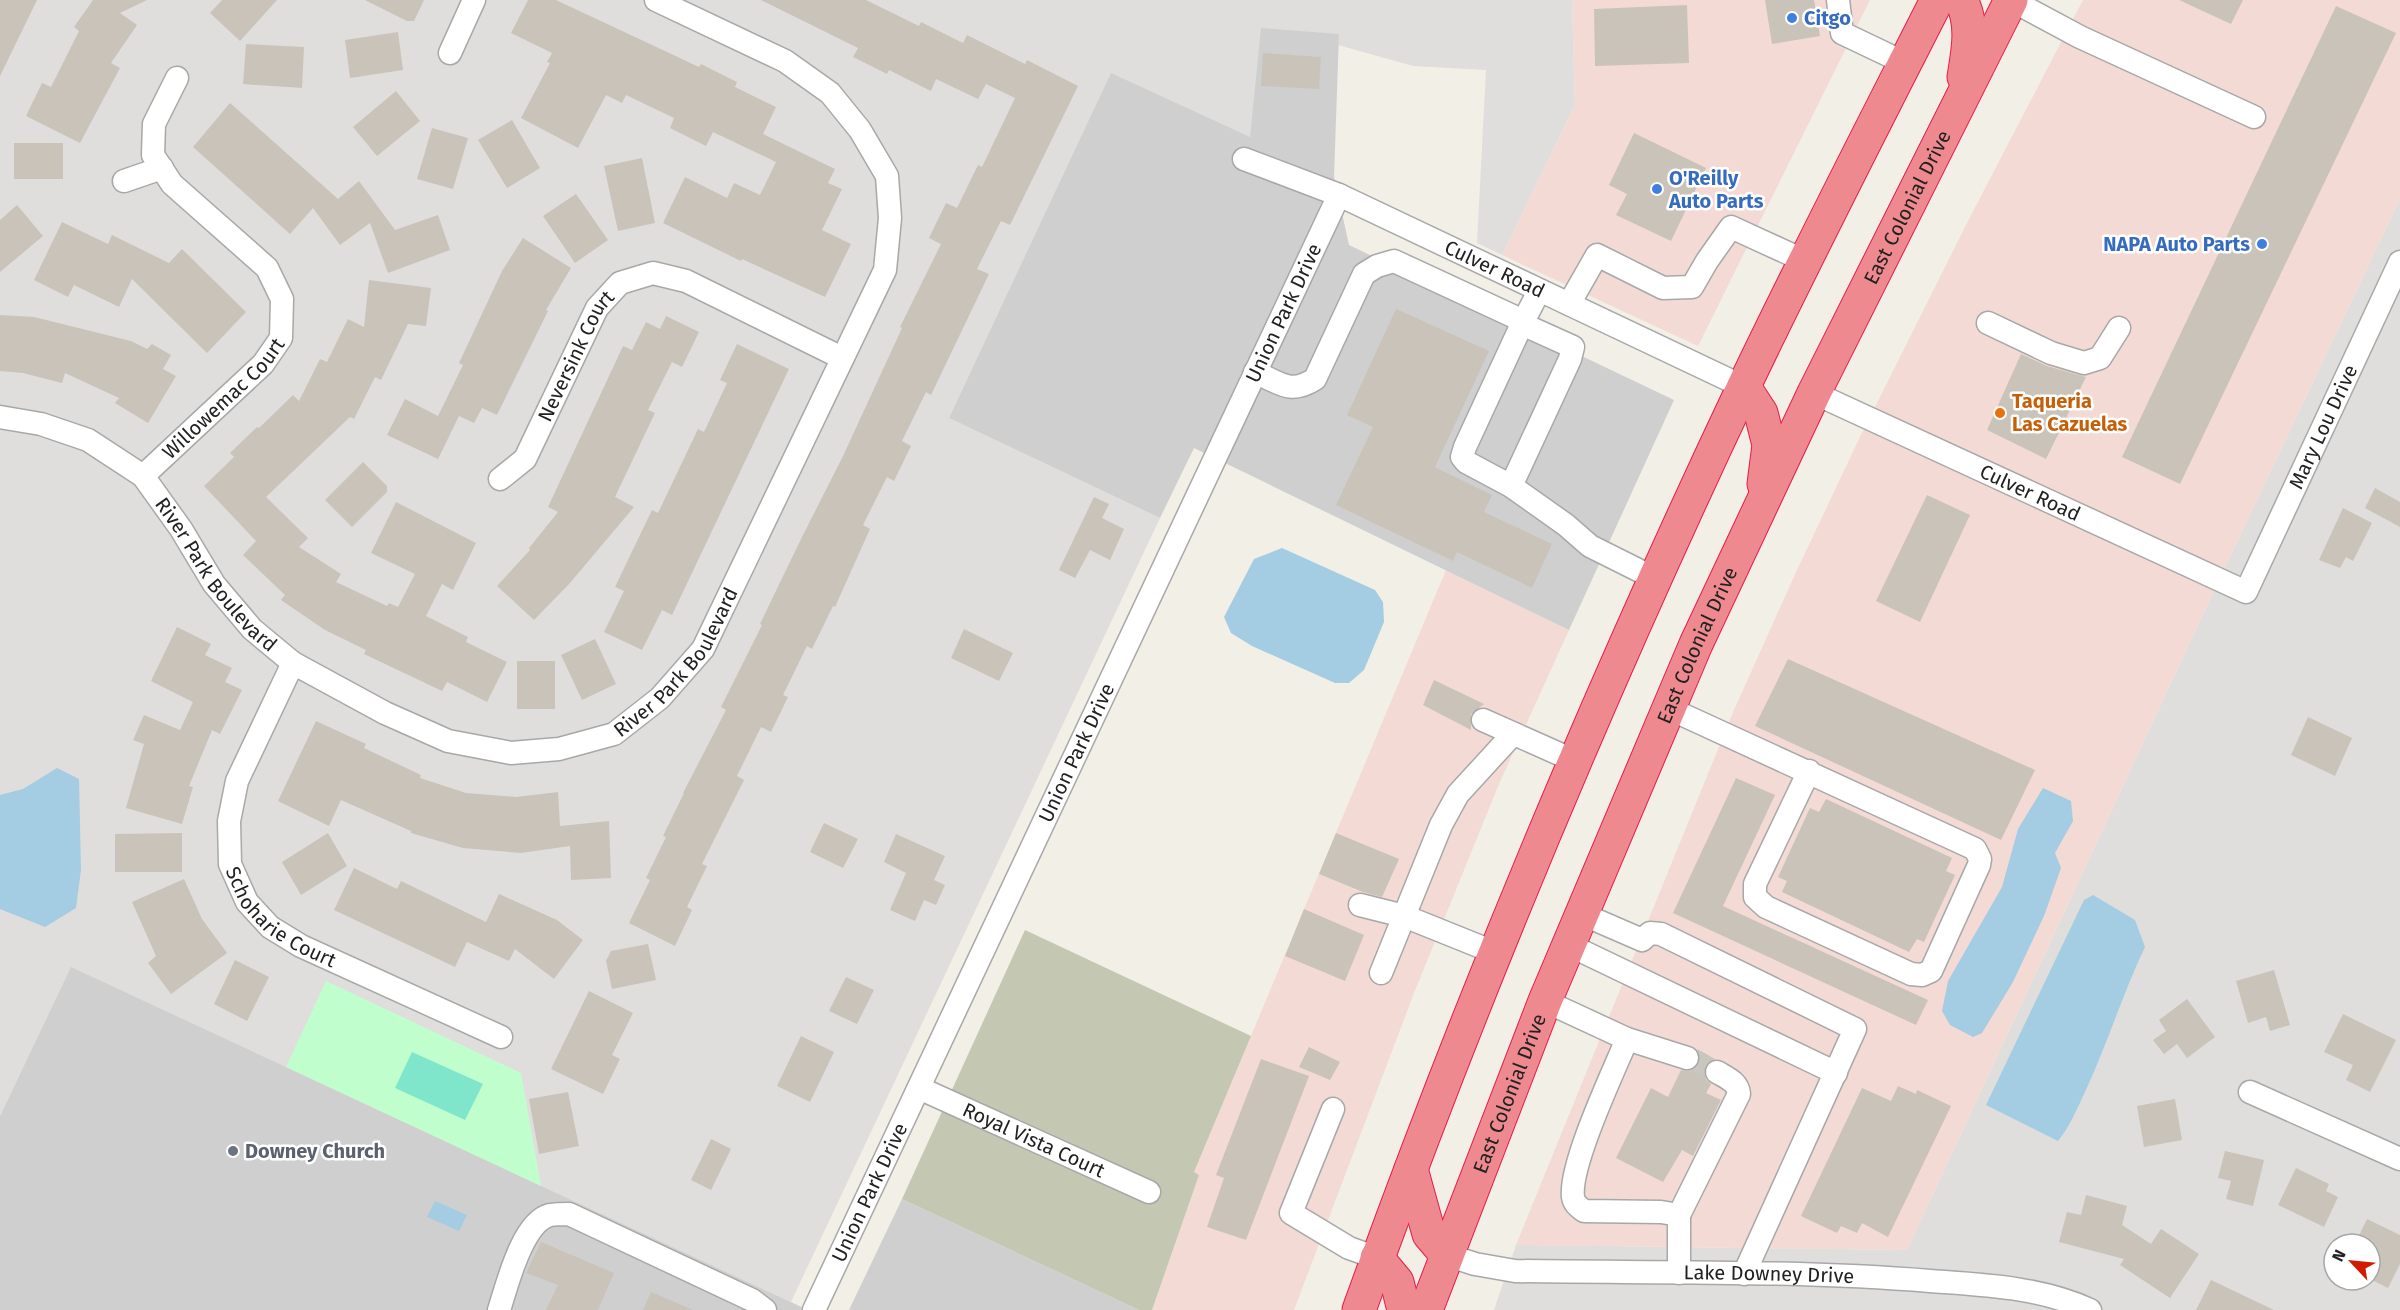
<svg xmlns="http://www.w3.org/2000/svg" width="2400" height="1310" viewBox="0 0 2400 1310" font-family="'Fira Sans',sans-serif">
	<rect width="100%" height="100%" fill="#f2efe6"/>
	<!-- residential -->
	<g fill="#dfdedd" fill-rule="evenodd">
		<polygon points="0,0 1572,0 1575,105 1502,255 1477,243 1486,70 1413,66 1338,45 1339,34 1250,138 1112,74 949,418 1160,518 791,1302 71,968 0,1116"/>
		<path d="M2400,199V1310H1494L1516,1245L1907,1250L2217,584ZM2334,1244H2370V1280H2334Z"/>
	</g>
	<!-- commercial -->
	<g fill="#f3dad5">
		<polygon points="1572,0 1870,0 1698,346 1502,255 1575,105"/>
		<polygon points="2083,0 2400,0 2400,199 2217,584 1907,1250 1516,1245 1734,710 1797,570 1859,439 1968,221"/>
		<polygon points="1446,570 1569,630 1499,784 1414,993 1294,1310 1152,1310 1199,1175 1194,1172"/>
	</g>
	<!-- religious -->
	<g fill="#cfcfcf">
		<polygon points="1261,28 1339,34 1334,177 1349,245 1674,400 1569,630 1194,448 1160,518 949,418 1111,73 1250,137"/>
		<polygon points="71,967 808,1310 0,1310 0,1116"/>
		<polygon points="902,1199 1139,1310 849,1310"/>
	</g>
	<!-- construction -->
	<polygon fill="#c4c7b1" points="1025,930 1251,1036 1194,1172 1199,1175 1152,1310 1139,1310 902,1199"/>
	<!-- park -->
	<polygon fill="#c1fece" points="326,981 521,1073 541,1186 286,1067"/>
	<!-- pitch -->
	<polygon fill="#7fe6cb" points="412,1052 483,1084 465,1120 395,1088"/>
	<!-- water -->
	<g fill="#a4cce2">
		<polygon points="1282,548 1375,590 1383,602 1384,622 1364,670 1349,683 1335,683 1252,646 1231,633 1224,617 1254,559"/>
		<polygon points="57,768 79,779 81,870 76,908 45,927 0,909 0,795 23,789"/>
		<polygon points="2043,788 2071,801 2073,821 2055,853 2061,868 2044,916 2013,982 1982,1033 1973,1037 1950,1025 1942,1011 1948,981 2002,887 2018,829"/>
		<path d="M2093,895L2135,920L2145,947C2122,995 2107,1045 2085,1092C2077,1109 2070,1126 2058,1141L1986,1105L2084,900Z"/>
		<polygon points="435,1201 467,1215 459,1231 427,1217"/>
	</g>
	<!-- building -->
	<g fill="#cac3b9">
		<polygon points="0,0 37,0 0,76"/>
		<polygon points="93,0 147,0 120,13 137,25 111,63 120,68 80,143 26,116 42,83 51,87 79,31 74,27"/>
		<polygon points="222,0 277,0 240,41 210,13"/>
		<polygon points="365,0 424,0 414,21 407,21"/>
		<polygon points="528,0 556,0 699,67 701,64 737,82 735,87 776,107 763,134 835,169 828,183 842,189 822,230 851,244 825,297 742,259 741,261 663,223 685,177 727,198 734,183 760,195 776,162 713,132 706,146 670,128 674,118 626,95 622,103 606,95 578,148 521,118 550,63 547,62 552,53 511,33"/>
		<polygon points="761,0 866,0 919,26 921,22 963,43 967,35 1025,64 1027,60 1078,86 1010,225 1001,221 977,269 989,274 931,395 926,392 902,441 911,446 894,481 887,477 863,525 870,529 835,607 833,606 812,649 807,646 783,695 788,697 771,732 761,727 737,776 744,780 702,864 707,866 687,907 692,910 675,946 629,923 650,880 646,878 666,837 663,836 684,793 683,793 726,710 721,707 762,625 760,624 801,539 843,456 902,328 900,327 941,244 929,238 946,203 957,208 978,165 982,167 1015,98 986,84 978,99 936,79 931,91 889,70 887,74 853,57 858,48"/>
		<polygon points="1765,0 1814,0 1820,36 1772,44"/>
		<polygon points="2179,0 2243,0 2231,24"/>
		<polygon points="1687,5 1689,63 1595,66 1594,9"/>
		<polygon points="2336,6 2396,33 2180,484 2122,457"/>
		<polygon points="398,32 403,70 350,78 345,40"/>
		<polygon points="246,44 304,47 302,88 243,84"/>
		<polygon points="1263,53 1321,57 1319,89 1261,86"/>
		<polygon points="396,91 420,121 377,156 353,127"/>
		<polygon points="230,103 338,199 359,181 395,230 438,215 450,250 388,273 370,223 340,245 313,208 290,234 193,147"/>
		<polygon points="512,120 540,168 507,188 478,140"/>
		<polygon points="432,128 468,138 453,189 417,179"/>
		<polygon points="1634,133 1706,168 1671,241 1616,215 1627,194 1609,185"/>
		<rect x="14" y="143" width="49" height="36"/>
		<polygon points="642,158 655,223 618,231 604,166"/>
		<polygon points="576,194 608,240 575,263 543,216"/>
		<polygon points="17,205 43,236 0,272 0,220"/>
		<polygon points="62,222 108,244 112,235 169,263 182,249 246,312 207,353 132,279 119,307 74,285 68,297 34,280"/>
		<polygon points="523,238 571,268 546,310 548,311 497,415 482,408 474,423 459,416 438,459 387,435 405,399 438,416 463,365 459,363 502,271"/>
		<polygon points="369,280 431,288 426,326 408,324 381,380 375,377 354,419 350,417 266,497 308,538 299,547 341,574 336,582 387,606 389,603 398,607 415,574 371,553 396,502 476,543 453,590 442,584 426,616 468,637 466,642 507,662 487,702 447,682 442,691 364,654 366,650 325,630 281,600 285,595 243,555 256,541 204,486 234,457 230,453 257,427 259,428 293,395 299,401 320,359 327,362 348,319 364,327"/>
		<polygon points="1396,309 1489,351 1435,467 1492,495 1484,512 1552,544 1532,588 1457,552 1453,561 1336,505 1373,427 1347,415"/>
		<polygon points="0,315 34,317 131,341 147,349 152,344 171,355 163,369 176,376 148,423 115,403 119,398 65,373 62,383 23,373 0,371"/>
		<polygon points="666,316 699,332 682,367 672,362 648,410 655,413 615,497 634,507 570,583 534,620 497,586 530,550 529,548 558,512 548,507 623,346 632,350 646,322 660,329"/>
		<polygon points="737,344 789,369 672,615 662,610 642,650 604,632 624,591 615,587 652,510 658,513 698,429 704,432 727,383 720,380"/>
		<polygon points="2021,354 2047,366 2086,377 2046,459 1987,430"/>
		<polygon points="363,462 387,486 387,492 352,527 325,500"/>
		<polygon points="2375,488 2400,502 2400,527 2365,508"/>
		<polygon points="1927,495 1970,515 1920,622 1876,601"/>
		<polygon points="1094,497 1109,504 1102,518 1124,529 1110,560 1090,550 1075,578 1059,570"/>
		<polygon points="2343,508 2372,523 2353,561 2346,557 2340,568 2319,560"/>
		<polygon points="177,627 211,644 205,655 232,668 225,682 242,690 220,734 212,730 189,786 193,787 182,824 126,808 144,744 133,740 144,715 180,730 193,702 151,681"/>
		<polygon points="964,629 1013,653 999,681 951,658"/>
		<polygon points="595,639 616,684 582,700 561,655"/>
		<polygon points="1788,659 2035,770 2001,840 1755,726"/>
		<rect x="517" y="661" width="38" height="48"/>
		<polygon points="1434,680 1484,704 1471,714 1471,730 1423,705"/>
		<polygon points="2308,717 2352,738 2335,776 2291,755"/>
		<polygon points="316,721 366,744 364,748 421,775 420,778 466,793 516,797 558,792 560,826 609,821 611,878 571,880 570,846 521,853 463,848 411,833 411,831 341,800 329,826 278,801"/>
		<polygon points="1736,778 1775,795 1723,906 1928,1000 1916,1025 1673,913"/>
		<polygon points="1826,799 1952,858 1946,871 1955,875 1924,942 1917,939 1909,952 1782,892 1787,881 1778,877 1810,808 1819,812"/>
		<polygon points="824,823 858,839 843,868 810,852"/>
		<polygon points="182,833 182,872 115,872 115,834"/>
		<polygon points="328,833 347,866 301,895 282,862"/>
		<polygon points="1336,833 1399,859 1382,897 1363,892 1319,874"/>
		<polygon points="896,834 945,856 934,880 945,885 936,905 924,900 915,921 890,910 906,873 884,862"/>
		<polygon points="354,868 397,889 401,881 486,922 499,894 557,920 583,940 554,979 515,949 509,961 467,942 455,967 334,910"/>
		<polygon points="184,879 202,919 227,953 171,994 148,963 156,956 132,902"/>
		<polygon points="1304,909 1364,935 1345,981 1285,956"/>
		<polygon points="648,944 656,980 612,989 606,961 611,951"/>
		<polygon points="235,960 269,977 247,1021 214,1004"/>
		<polygon points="2274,970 2290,1025 2270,1031 2266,1017 2248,1023 2236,981"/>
		<polygon points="846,977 874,990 857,1024 829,1011"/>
		<polygon points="589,991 633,1013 612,1055 620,1059 603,1094 551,1069"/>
		<polygon points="2187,999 2215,1037 2187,1058 2177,1044 2164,1054 2153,1040 2166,1031 2159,1020"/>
		<polygon points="2343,1014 2396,1040 2370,1092 2346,1080 2353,1065 2324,1052"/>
		<polygon points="801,1036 834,1052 810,1102 777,1086"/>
		<polygon points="1309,1047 1340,1062 1330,1080 1299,1067"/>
		<polygon points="1697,1049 1715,1059 1706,1065 1704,1071 1706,1079 1711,1084 1706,1093 1721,1100 1693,1156 1682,1150 1663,1182 1616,1158 1651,1088 1668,1097 1681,1070 1690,1071 1700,1063 1700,1056"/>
		<polygon points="1261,1059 1309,1076 1246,1240 1207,1227 1224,1178 1216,1175"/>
		<polygon points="1898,1086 1916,1094 1917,1090 1951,1106 1888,1237 1862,1223 1857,1233 1841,1226 1837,1233 1801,1216 1862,1088 1891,1101"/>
		<polygon points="568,1092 579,1146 539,1154 529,1099"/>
		<polygon points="2175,1099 2182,1140 2144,1147 2137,1106"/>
		<polygon points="711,1139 731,1149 711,1190 691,1180"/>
		<polygon points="2225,1151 2264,1160 2253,1206 2226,1199 2231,1181 2218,1178"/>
		<polygon points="2296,1168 2329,1184 2326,1191 2338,1197 2324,1227 2278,1205"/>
		<polygon points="2086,1195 2127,1206 2122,1225 2151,1244 2161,1229 2199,1254 2170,1298 2120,1265 2124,1259 2059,1242 2067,1212 2081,1215"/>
		<polygon points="2367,1219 2400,1235 2400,1264 2388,1288 2370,1279 2370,1244 2355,1244"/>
		<polygon points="541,1242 614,1273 598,1310 546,1310 558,1285 526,1273"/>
		<polygon points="2211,1280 2274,1310 2196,1310"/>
		<polygon points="651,1292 693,1310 643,1310"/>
	</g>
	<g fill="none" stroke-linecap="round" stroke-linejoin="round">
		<!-- minor-tunnel -->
		<polyline stroke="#c8c6bf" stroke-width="22" stroke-dasharray="22 11" stroke-linecap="butt" points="1687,1058 1717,1072"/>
		<!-- minor casing -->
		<g stroke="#a8a8a8" stroke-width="25">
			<g id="minor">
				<polyline points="1838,0 1842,33 1905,63"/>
				<polyline points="2011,0 2080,37 2254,117"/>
				<polyline points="450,53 474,0"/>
				<path id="s1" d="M1244,159L1339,195L1744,387"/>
				<polyline points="124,181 162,168"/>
				<polyline points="1569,304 1597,255 1663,288 1692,287 1707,261 1731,227 1805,261"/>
				<polyline points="1988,323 2051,353 2084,363 2100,358 2119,328"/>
				<path d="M1255,372C1280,383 1290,395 1315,379L1364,274L1377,266L1394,261L1517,318L1522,324L1465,447L1462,457L1466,462L1511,486L1566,525L1590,546L1656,579"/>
				<path id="s2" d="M1814,393L2246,592L2400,262"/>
				<path id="s3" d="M0,417L41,424L88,440L143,476L181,529L214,584L252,629L293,663L385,713L448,741L511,753L559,749L614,734L660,698L703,649L885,270L890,218L887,176L860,130L830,93L785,61L656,0"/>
				<path id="s4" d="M143,476L263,364L281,338L282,299L267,268L172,184L153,155L154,124L177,78"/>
				<path id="s5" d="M500,479L525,459L597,308L620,283L653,273L686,281L842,358"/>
				<polyline points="1511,486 1570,359 1573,347 1522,324 1539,291"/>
				<path id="s6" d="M293,663L237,781L229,821L230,864L247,902L270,927L301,946L501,1037"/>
				<polyline points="1668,708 1975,849 1980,859 1979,865 1931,971 1922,975 1911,974 1766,907 1755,897 1755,884 1809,771"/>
				<polyline points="1483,720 1575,761"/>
				<polyline points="1360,905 1404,916 1496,953"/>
				<polyline points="1582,914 1642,940 1650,933 1661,934 1855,1029 1744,1274"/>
				<polyline points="1569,945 1836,1073"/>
				<polyline points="1381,973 1441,825 1458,794 1513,734"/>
				<path d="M1545,1001L1627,1039C1613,1073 1569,1165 1573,1197C1574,1204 1579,1207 1584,1211L1661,1212L1679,1215V1273"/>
				<polyline points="1627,1039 1687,1058"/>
				<path id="s7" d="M919,1088L1149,1192"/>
				<polyline points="2250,1092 2400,1159"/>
				<polyline points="1333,1109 1291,1213 1349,1248 1377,1258"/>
				<path d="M1679,1215L1739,1094C1738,1082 1727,1078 1717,1072"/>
				<path id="s8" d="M1447,1255L1475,1264L1515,1271C1653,1273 1792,1270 1930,1281C1984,1285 2040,1287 2090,1310"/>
				<path d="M499,1310C507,1286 522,1222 550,1215C556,1214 563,1214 569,1214L752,1300L765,1310"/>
				<path id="s9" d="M814,1310L1339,195"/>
			</g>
		</g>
		<!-- highway casing -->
		<g stroke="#e91a47" stroke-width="35">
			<g id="highway">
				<path d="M1961,0C1974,24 1968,52 1964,77"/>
				<polyline points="1744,387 1761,413 1769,445 1764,484"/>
				<polyline points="1411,1169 1429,1234 1447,1255"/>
				<polyline points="1377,1258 1397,1282 1404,1310"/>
				<path d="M1359,1310C1472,996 1601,688 1744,386C1806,256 1872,128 1937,0"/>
				<path id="s10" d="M1426,1310L1545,1001L1696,644L1814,393L2011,0"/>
			</g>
		</g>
		<!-- minor -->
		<use href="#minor" stroke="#fff" stroke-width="22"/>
		<!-- highway -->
		<use href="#highway" stroke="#ee898f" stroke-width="33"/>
	</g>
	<!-- markers -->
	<g fill="#3f7fe0" stroke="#fff" stroke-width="2">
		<circle cx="1792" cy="18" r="6"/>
		<circle cx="1657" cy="189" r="6"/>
		<circle cx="2262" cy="244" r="6"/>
	</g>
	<circle fill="#e8710a" stroke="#fff" stroke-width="2" cx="2000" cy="413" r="6"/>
	<circle fill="#6b7280" stroke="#fff" stroke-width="2" cx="233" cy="1151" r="6"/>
	<g text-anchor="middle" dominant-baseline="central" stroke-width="5" stroke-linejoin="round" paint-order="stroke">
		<!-- shop labels -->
		<g font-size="20" font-weight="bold" fill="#366cbe" stroke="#fff" text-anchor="start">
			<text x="1804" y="18">Citgo</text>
			<text x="1669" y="178">O'Reilly<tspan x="1669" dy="23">Auto Parts</tspan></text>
			<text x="2250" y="244" text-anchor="end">NAPA Auto Parts</text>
		</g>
		<!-- street labels -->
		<g font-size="20" fill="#212121" stroke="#fff">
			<text stroke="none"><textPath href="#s10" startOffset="1204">East Colonial Drive</textPath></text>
			<text stroke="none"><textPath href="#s1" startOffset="274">Culver Road</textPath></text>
			<text stroke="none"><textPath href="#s9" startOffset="1102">Union Park Drive</textPath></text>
			<text stroke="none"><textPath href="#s5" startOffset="147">Neversink Court</textPath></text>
			<text stroke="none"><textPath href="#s4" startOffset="112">Willowemac Court</textPath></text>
			<text stroke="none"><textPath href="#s2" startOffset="658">Mary Lou Drive</textPath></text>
			<text stroke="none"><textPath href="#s2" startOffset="238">Culver Road</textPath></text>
			<text stroke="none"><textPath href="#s3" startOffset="280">River Park Boulevard</textPath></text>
			<text stroke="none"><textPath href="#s10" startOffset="718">East Colonial Drive</textPath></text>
			<text stroke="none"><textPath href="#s3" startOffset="838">River Park Boulevard</textPath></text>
			<text stroke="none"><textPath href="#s9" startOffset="616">Union Park Drive</textPath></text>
			<text stroke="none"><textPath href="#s6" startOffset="291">Schoharie Court</textPath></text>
			<text stroke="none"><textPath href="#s10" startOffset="232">East Colonial Drive</textPath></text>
			<text stroke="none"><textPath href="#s7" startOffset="126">Royal Vista Court</textPath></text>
			<text stroke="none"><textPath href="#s9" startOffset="130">Union Park Drive</textPath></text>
			<text stroke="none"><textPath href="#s8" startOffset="324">Lake Downey Drive</textPath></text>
		</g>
		<!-- food labels -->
		<g font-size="20" font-weight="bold" fill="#c56008" stroke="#fff" text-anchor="start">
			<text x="2012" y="401">Taqueria<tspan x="2012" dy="23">Las Cazuelas</tspan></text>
		</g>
		<!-- worship labels -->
		<g font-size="20" font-weight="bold" fill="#5b616d" stroke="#fff" text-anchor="start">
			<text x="245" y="1151">Downey Church</text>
		</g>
	</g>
	<!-- north arrow -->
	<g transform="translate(2352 1262) rotate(296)"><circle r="28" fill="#ffffff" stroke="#a6a6a6" stroke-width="1.5"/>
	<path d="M0-4.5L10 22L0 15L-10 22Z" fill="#d11b00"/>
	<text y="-9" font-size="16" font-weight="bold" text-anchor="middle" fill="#212121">N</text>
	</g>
</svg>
